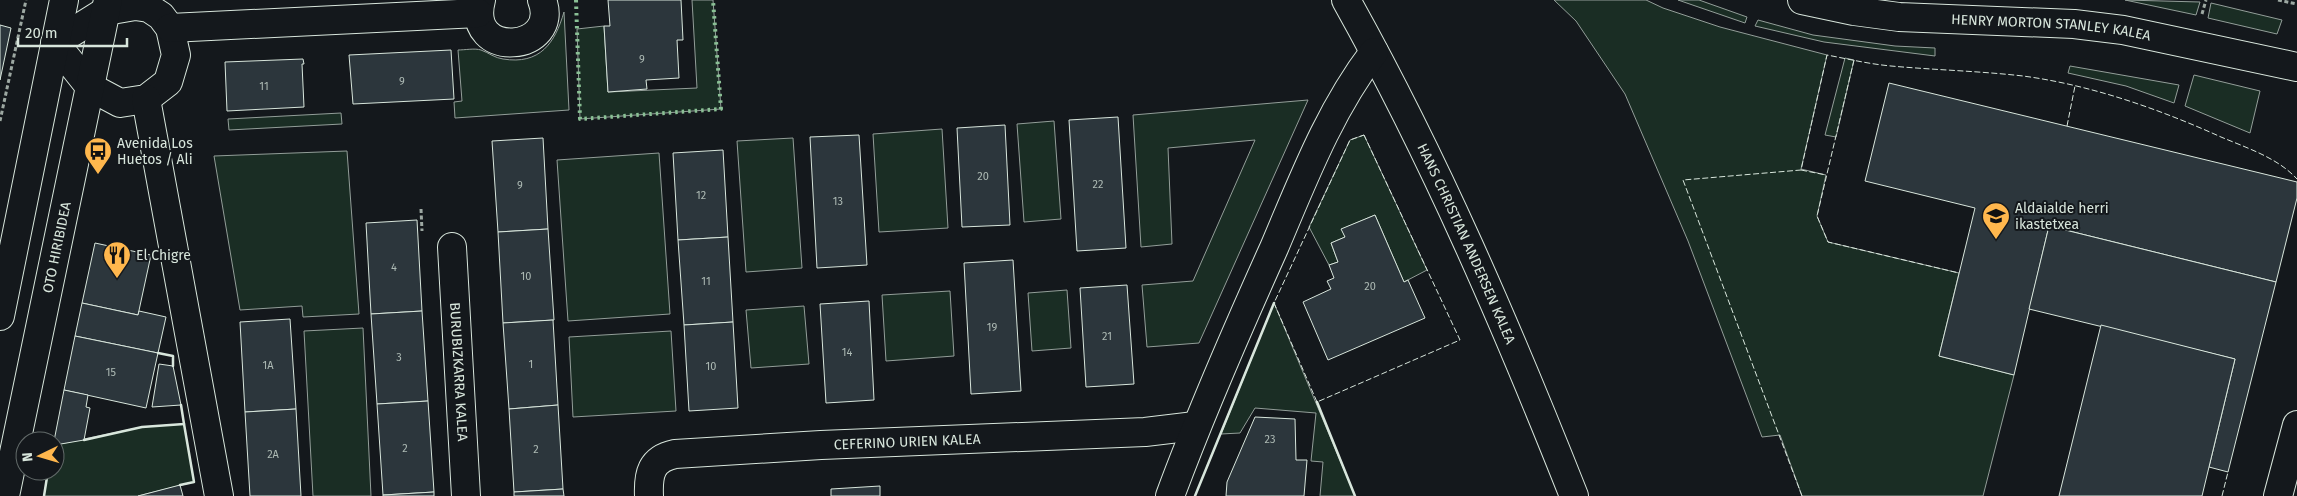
<svg xmlns="http://www.w3.org/2000/svg" width="2297" height="496" viewBox="0 0 2297 496" font-family="'Fira Sans',sans-serif">
	<rect width="100%" height="100%" fill="#14181c"/>
	<!-- green -->
	<g fill="#1a2d24" stroke="#939e99">
		<polygon points="692,0 713,0 721,109 580,119 577,29 604,26 608,92 697,88"/>
		<polygon points="1554,0 1646,0 1663,8 1720,27 1827,55 1801,169 1826,175 1817,216 1828,242 1959,273 1939,356 2014,375 1983,496 1802,496 1780,435 1762,437 1688,241 1625,94 1576,21"/>
		<polygon points="1678,0 1699,0 1747,17 1745,23"/>
		<polygon points="2125,0 2200,2 2196,15"/>
		<polygon points="2211,3 2282,20 2277,34 2208,18"/>
		<path d="M564,12L569,110L455,118L454,102L462,101L458,50C465,50 475,48 481,50C489,53 495,58 503,59C540,65 555,43 564,12Z"/>
		<polygon points="1758,20 1813,35 1895,46 1935,48 1935,56 1824,42 1755,26"/>
		<polygon points="1845,58 1854,60 1836,137 1825,135"/>
		<polygon points="2070,66 2179,85 2174,103 2126,86 2068,73"/>
		<polygon points="2194,75 2260,91 2250,133 2185,106"/>
		<polygon points="1308,100 1199,343 1147,347 1142,285 1193,281 1255,140 1168,148 1172,244 1141,247 1133,115"/>
		<polygon points="341,113 342,124 229,130 228,119"/>
		<polygon points="1054,121 1061,219 1024,222 1017,124"/>
		<polygon points="942,129 948,228 879,232 873,134"/>
		<polygon points="1364,135 1427,270 1404,282 1375,215 1342,229 1345,237 1331,243 1338,262 1329,265 1309,227 1350,140"/>
		<polygon points="793,138 802,268 746,272 737,141"/>
		<polygon points="347,151 359,314 303,317 302,306 240,310 214,156"/>
		<polygon points="659,153 670,314 568,321 557,160"/>
		<polygon points="1067,290 1071,348 1032,351 1028,293"/>
		<polygon points="950,291 954,356 886,361 882,295"/>
		<polygon points="1274,303 1355,496 1320,496 1323,462 1311,461 1316,413 1255,408 1240,433 1221,434"/>
		<polygon points="804,306 809,364 751,368 746,310"/>
		<polygon points="363,328 371,496 313,496 304,331"/>
		<polygon points="671,331 676,411 573,417 569,337"/>
		<polygon points="184,424 194,482 138,496 44,496 48,471 55,471 55,445 142,427"/>
	</g>
	<!-- building -->
	<g fill="#2c363c" stroke="#d8e6dc">
		<polygon points="608,0 681,0 683,40 677,40 679,78 646,80 647,89 608,92 604,26 610,26"/>
		<polygon points="0,25 11,28 0,80"/>
		<polygon points="451,50 454,99 353,104 349,55"/>
		<polygon points="303,59 304,64 302,64 304,107 227,111 225,62"/>
		<polygon points="1889,83 2297,182 2297,198 2276,282 2049,226 2014,375 1939,356 1975,208 1865,181"/>
		<polygon points="1118,117 1126,248 1077,251 1069,120"/>
		<polygon points="1005,125 1010,225 962,227 957,128"/>
		<polygon points="859,135 867,265 817,268 810,137"/>
		<polygon points="543,138 548,229 498,232 492,141"/>
		<polygon points="723,150 728,237 678,240 673,153"/>
		<polygon points="1375,215 1404,282 1408,280 1425,318 1328,360 1303,302 1331,289 1327,281 1334,278 1329,265 1338,262 1331,243 1345,237 1341,229"/>
		<polygon points="417,220 422,311 371,314 366,223"/>
		<polygon points="2049,226 2276,282 2228,472 2209,467 2235,359 2029,309"/>
		<polygon points="548,229 554,320 503,323 498,232"/>
		<polygon points="728,237 733,322 684,325 678,240"/>
		<polygon points="95,243 151,255 138,315 82,303"/>
		<polygon points="1013,260 1021,391 971,394 964,263"/>
		<polygon points="1127,285 1134,384 1086,387 1080,288"/>
		<polygon points="869,301 874,400 826,403 820,304"/>
		<polygon points="82,303 138,315 139,311 166,317 158,353 75,336"/>
		<polygon points="422,311 428,401 377,404 371,314"/>
		<polygon points="290,319 296,409 245,412 240,322"/>
		<polygon points="553,320 558,405 509,409 503,323"/>
		<polygon points="733,322 738,408 689,411 684,325"/>
		<polygon points="2101,325 2235,359 2202,496 2059,496"/>
		<polygon points="75,336 158,353 146,408 64,390"/>
		<polygon points="159,364 173,366 181,405 152,407"/>
		<polygon points="64,390 88,395 86,407 90,408 84,440 55,445 54,441"/>
		<polygon points="428,401 434,492 383,495 377,404"/>
		<polygon points="558,405 563,489 514,492 509,409"/>
		<polygon points="296,409 301,496 250,496 245,412"/>
		<polygon points="1255,417 1295,419 1296,460 1307,460 1304,496 1226,496 1227,482"/>
		<polygon points="180,485 183,496 138,496"/>
		<polygon points="880,486 880,496 831,496 831,489"/>
		<polygon points="563,489 564,496 514,496 514,492"/>
		<polygon points="434,492 434,496 383,496 383,495"/>
	</g>
	<g fill="none" stroke-linecap="round" stroke-linejoin="round">
		<!-- minor casing -->
		<g stroke="#d8e6dc" stroke-width="30">
			<g id="minor">
				<path d="M481,0C465,61 562,52 542,0"/>
				<path id="s1" d="M1346,0C1435,159 1507,327 1574,496"/>
				<path id="s2" d="M1802,0L1854,11L1899,17L2074,24L2123,30L2297,67"/>
				<polygon points="135,6 149,8 161,16 170,28 176,55 168,82 146,99 120,103 90,87 55,43 106,11"/>
				<polyline points="170,28 478,13"/>
				<polyline points="146,99 219,496"/>
				<path id="s3" d="M452,247L466,496"/>
				<path id="s4" d="M649,496C648,474 651,459 675,454L821,445L1145,432L1195,426"/>
				<path d="M1170,496C1201,412 1237,330 1274,248C1303,180 1329,111 1374,52"/>
				<polyline points="2278,496 2297,425"/>
			</g>
		</g>
		<!-- primary casing -->
		<g stroke="#d8e6dc" stroke-width="30">
			<g id="primary">
				<polyline points="0,316 64,0"/>
				<path id="s5" d="M5,496L108,0"/>
			</g>
		</g>
		<!-- path -->
		<g stroke="#9da8a2" stroke-width="3" stroke-dasharray="4 2.5" stroke-linecap="butt">
			<polyline points="2278,0 2297,4"/>
			<polyline points="2202,14 2206,0"/>
			<polyline points="0,121 26,0"/>
			<polyline points="421,209 422,231"/>
		</g>
		<!-- minor -->
		<use href="#minor" stroke="#14181c" stroke-width="28"/>
		<!-- primary -->
		<use href="#primary" stroke="#14181c" stroke-width="28"/>
		<!-- hedge -->
		<polyline stroke="#8ac095" stroke-width="4" stroke-dasharray="2.5 4" stroke-linecap="butt" points="576,0 580,119 721,109 713,0"/>
		<!-- fence -->
		<g stroke="#d8e6dc" stroke-width="1" stroke-dasharray="6 2.5" stroke-linecap="butt">
			<polyline points="1854,60 1817,216 1828,242 1959,273"/>
			<polyline points="2067,126 2075,86"/>
			<polygon points="1364,135 1460,340 1317,402 1274,303 1350,140"/>
			<polyline points="1801,170 1826,175"/>
			<path d="M1802,496L1683,180L1801,170L1827,55C1848,59 1869,64 1891,66C1935,70 1979,71 2023,76C2091,85 2159,109 2221,137C2247,148 2278,158 2297,179"/>
			<polyline points="2222,496 2228,472"/>
		</g>
		<!-- wall -->
		<g stroke="#d8e6dc" stroke-width="2.5">
			<polyline points="158,353 173,356 173,366"/>
			<polyline points="1317,402 1355,496"/>
			<polyline points="84,440 142,427 184,424 181,405"/>
			<polyline points="180,485 194,482 184,424"/>
			<polyline points="44,496 48,471"/>
			<polyline points="1195,496 1274,303"/>
		</g>
	</g>
	<!-- icons -->
	<defs>
		<g id="bus-pin" transform="scale(1.4375)"><path d="M0 17L-7.5 6A9.5 9.5 0 1 1 7.5 6Z" fill="#ffb74d" stroke="#14181c"/><path d="M-5-6H5V4H4V6H2V4H-2V6H-4V4H-5ZM-3.5-4V0h7V-4ZM-3.5 1.2v1.5H-2V1.2ZM2 1.2v1.5H3.5V1.2Z" fill="#111"/></g>
		<g id="school-pin" transform="scale(1.4375)"><path d="M0 17L-7.5 6A9.5 9.5 0 1 1 7.5 6Z" fill="#ffb74d" stroke="#14181c"/><path d="M0-5L7-2L0 1L-7-2ZM-4 1L0 2.5L4 1V4Q0 6-4 4Z" fill="#111"/></g>
		<g id="restaurant-pin" transform="scale(1.4375)"><path d="M0 17L-7.5 6A9.5 9.5 0 1 1 7.5 6Z" fill="#ffb74d" stroke="#14181c"/><path d="M-5-6h1v4h1v-4h1v4h1v-4h1v5L-1.5 .5V6h-2V.5L-5-1ZM5-6V6H3V1.5H1.5Q1.5-4 5-6Z" fill="#111"/></g>
	</defs>
	<g fill-rule="evenodd">
		<use href="#bus-pin" x="98" y="151"/>
		<use href="#school-pin" x="1996" y="216"/>
		<use href="#restaurant-pin" x="117" y="255"/>
	</g>
	<g text-anchor="middle" dominant-baseline="central" stroke-width="4" stroke-linejoin="round" paint-order="stroke">
		<!-- number labels -->
		<g font-size="11" fill="#adbab4">
			<text x="642" y="59">9</text>
			<text x="402" y="81">9</text>
			<text x="264" y="86">11</text>
			<text x="983" y="176">20</text>
			<text x="1098" y="184">22</text>
			<text x="520" y="185">9</text>
			<text x="701" y="195">12</text>
			<text x="838" y="201">13</text>
			<text x="394" y="267">4</text>
			<text x="526" y="276">10</text>
			<text x="706" y="281">11</text>
			<text x="1370" y="286">20</text>
			<text x="992" y="327">19</text>
			<text x="1107" y="336">21</text>
			<text x="847" y="352">14</text>
			<text x="399" y="357">3</text>
			<text x="531" y="364">1</text>
			<text x="268" y="365">1A</text>
			<text x="711" y="366">10</text>
			<text x="111" y="372">15</text>
			<text x="1270" y="439">23</text>
			<text x="405" y="448">2</text>
			<text x="536" y="449">2</text>
			<text x="273" y="454">2A</text>
		</g>
		<!-- street labels -->
		<g font-size="14" fill="#d8e6dc" stroke="#14181c">
			<text stroke="none"><textPath href="#s2" startOffset="251">HENRY MORTON STANLEY KALEA</textPath></text>
			<text stroke="none"><textPath href="#s1" startOffset="272">HANS CHRISTIAN ANDERSEN KALEA</textPath></text>
			<text stroke="none"><textPath href="#s5" startOffset="254">OTO HIRIBIDEA</textPath></text>
			<text stroke="none"><textPath href="#s3" startOffset="125">BURUBIZKARRA KALEA</textPath></text>
			<text stroke="none"><textPath href="#s4" startOffset="288">CEFERINO URIEN KALEA</textPath></text>
		</g>
		<!-- poi labels -->
		<g font-size="14" fill="#d8e6dc" stroke="#14181c" text-anchor="start">
			<text x="117" y="143">Avenida Los<tspan x="117" dy="16">Huetos / Ali</tspan></text>
			<text x="2015" y="208">Aldaialde herri<tspan x="2015" dy="16">ikastetxea</tspan></text>
			<text x="136" y="255">El Chigre</text>
		</g>
	</g>
	<!-- north arrow -->
	<g transform="translate(40 456) rotate(265)"><circle r="24" fill="#14181c" stroke="#626a69"/>
	<path d="M0-4L9 19L0 12L-9 19Z" fill="#ffb74d"/>
	<text y="-8" font-size="14" font-weight="bold" text-anchor="middle" fill="#d8e6dc">N</text>
	</g>
	<!-- scale -->
	<path d="M18 38v8h109v-8" fill="none" stroke="#d8e6dc" stroke-width="2.5"/>
	<text x="25" y="38" font-size="15" fill="#d8e6dc" stroke="#14181c" stroke-width="4" paint-order="stroke">20 m</text>
</svg>
